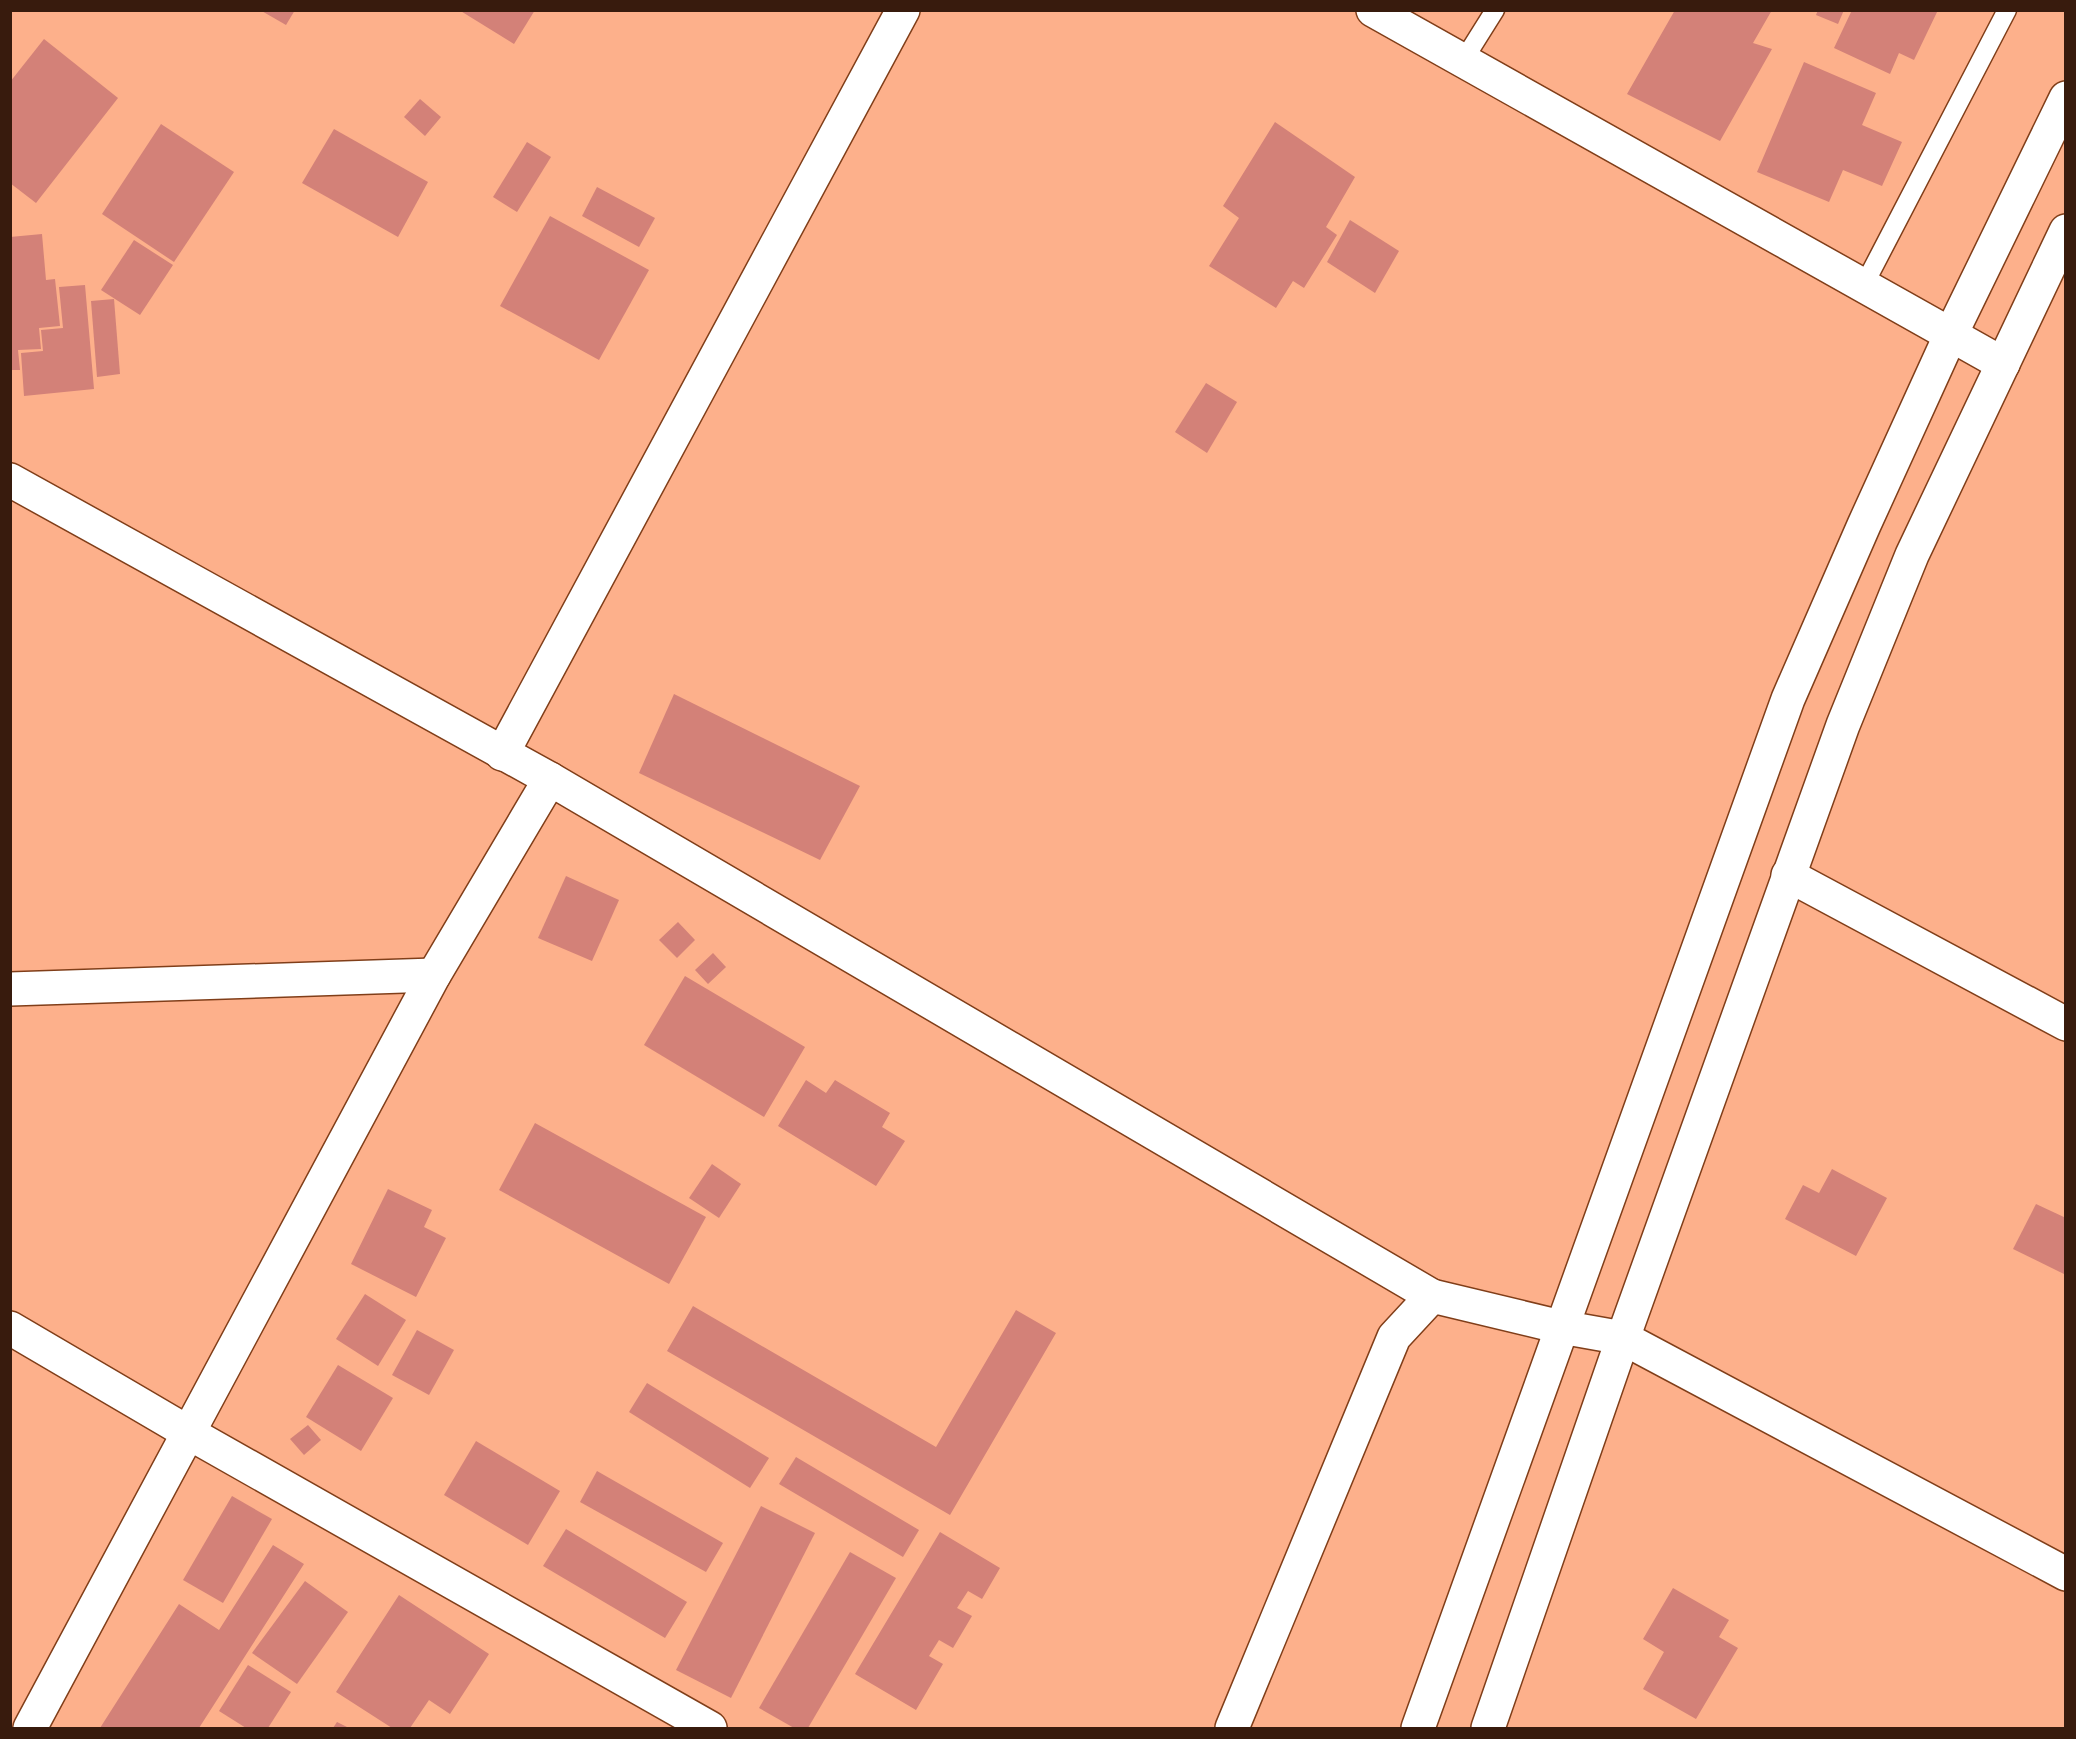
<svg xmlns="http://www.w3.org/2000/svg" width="2076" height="1739" viewBox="0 0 2076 1739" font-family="Commissioner,sans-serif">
	<rect width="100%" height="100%" fill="#fdb08b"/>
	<!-- building -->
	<g fill="#d38178">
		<polygon points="260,10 295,10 286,25"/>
		<polygon points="459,10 535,10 514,44"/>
		<polygon points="1675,10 1772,10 1753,43 1772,49 1720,141 1627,94"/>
		<polygon points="1818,10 1844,10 1838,24 1816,15"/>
		<polygon points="1852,10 1938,10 1914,60 1899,53 1890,74 1834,48"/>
		<polygon points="44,39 118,98 36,203 10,183 10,82"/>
		<polygon points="1804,62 1876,93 1862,125 1902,142 1882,186 1843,170 1829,202 1757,172"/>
		<polygon points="420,99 441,117 425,136 404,117"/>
		<polygon points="1275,122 1355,177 1326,227 1337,235 1304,288 1293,281 1276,308 1209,266 1239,218 1223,206"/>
		<polygon points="161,124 234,172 174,262 102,214"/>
		<polygon points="334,129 428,182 398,237 302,183"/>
		<polygon points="527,142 551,157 517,212 493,197"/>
		<polygon points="597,187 655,218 639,247 582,216"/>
		<polygon points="550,216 649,270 599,360 500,306"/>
		<polygon points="1350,220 1399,251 1375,293 1327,262"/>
		<polygon points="42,234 46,280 55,279 60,326 39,328 41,349 18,350 20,370 10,370 10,237"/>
		<polygon points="134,240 173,265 140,315 101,290"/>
		<polygon points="85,285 94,389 24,396 21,353 43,351 41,330 63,328 59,287"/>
		<polygon points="114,299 120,374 97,377 91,301"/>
		<polygon points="1206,383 1237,402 1207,453 1175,432"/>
		<polygon points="674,694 860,786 820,860 639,773"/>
		<polygon points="566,876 619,900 592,961 538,938"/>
		<polygon points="678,922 695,940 677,958 659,940"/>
		<polygon points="713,953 726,967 708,984 695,970"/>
		<polygon points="685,976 805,1047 764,1117 644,1045"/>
		<polygon points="806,1080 826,1093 835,1080 890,1113 882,1127 905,1141 876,1186 778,1126"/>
		<polygon points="535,1123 706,1217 669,1284 499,1190"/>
		<polygon points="712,1164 741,1184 719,1218 689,1198"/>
		<polygon points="1832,1169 1887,1198 1856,1256 1785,1219 1803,1185 1819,1193"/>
		<polygon points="388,1189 432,1210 424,1227 446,1238 416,1297 351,1264"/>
		<polygon points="2036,1204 2066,1218 2066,1275 2013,1249"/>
		<polygon points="365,1294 406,1320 378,1366 336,1339"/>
		<polygon points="693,1306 936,1447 1016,1310 1056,1333 950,1515 667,1351"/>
		<polygon points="417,1330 454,1350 429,1395 392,1375"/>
		<polygon points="338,1365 393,1398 361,1451 306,1417"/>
		<polygon points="647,1383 769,1458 750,1488 629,1412"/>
		<polygon points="308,1425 321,1440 304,1455 290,1439"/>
		<polygon points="476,1441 560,1491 528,1545 444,1495"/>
		<polygon points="796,1457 919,1530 903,1557 779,1484"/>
		<polygon points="597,1471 723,1543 706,1572 580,1502"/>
		<polygon points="232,1496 272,1519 223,1603 183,1580"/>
		<polygon points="761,1506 815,1533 731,1698 676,1670"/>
		<polygon points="566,1529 687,1602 665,1638 543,1566"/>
		<polygon points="940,1532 1000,1568 982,1599 968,1591 957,1608 972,1616 953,1648 939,1640 929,1656 943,1664 916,1710 855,1674"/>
		<polygon points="273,1545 304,1564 199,1728 100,1728 179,1604 219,1630"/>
		<polygon points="850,1552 896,1578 808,1728 794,1728 759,1708"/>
		<polygon points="305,1581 348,1612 297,1684 252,1653"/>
		<polygon points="1673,1588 1729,1620 1719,1637 1738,1648 1696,1719 1643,1689 1664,1652 1643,1639"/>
		<polygon points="399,1595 489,1654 450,1714 429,1700 410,1728 392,1728 336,1692"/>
		<polygon points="248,1665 291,1692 268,1728 246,1728 219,1711"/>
		<polygon points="337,1722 349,1728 333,1728"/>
	</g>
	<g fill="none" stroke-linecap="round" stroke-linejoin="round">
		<!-- lane casing -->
		<g stroke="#803e19" stroke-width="21">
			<g id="lane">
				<polyline points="1463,61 1495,10"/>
				<polyline points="1864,285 2007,10"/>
			</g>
		</g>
		<!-- street casing -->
		<g stroke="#803e19" stroke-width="36">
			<g id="street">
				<polyline points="1373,10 2003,364"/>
				<polyline points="10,480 550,779 1432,1296"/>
				<polyline points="502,754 903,10"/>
				<polyline points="1788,875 2066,1024"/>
				<polyline points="10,989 434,975"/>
				<polyline points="10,1328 189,1433 710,1728"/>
				<polyline points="30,1728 434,975 550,779"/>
				<polyline points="1232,1728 1394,1337 1432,1296 1561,1327 1623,1338 2066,1574"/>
			</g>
		</g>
		<!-- primary casing -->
		<g stroke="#803e19" stroke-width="36">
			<g id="primary">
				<polyline points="1418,1728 1788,699 1864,525 1951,334 2066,98"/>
				<polyline points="1488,1728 1623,1338 1843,725 1912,555 2066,231"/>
			</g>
		</g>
		<!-- lane -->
		<use href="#lane" stroke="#fff" stroke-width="18"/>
		<!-- street -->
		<use href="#street" stroke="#fff" stroke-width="33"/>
		<!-- primary -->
		<use href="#primary" stroke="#fff" stroke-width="33"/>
	</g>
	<!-- border -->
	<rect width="2076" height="1739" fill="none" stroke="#381b0d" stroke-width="24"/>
</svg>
